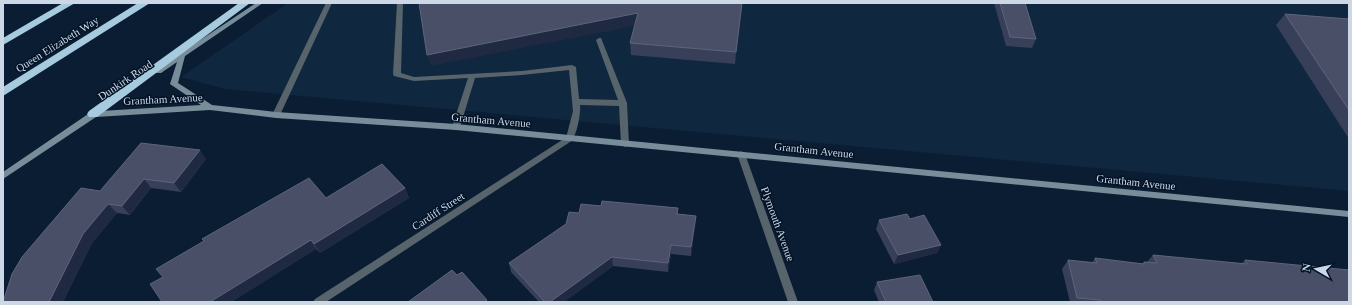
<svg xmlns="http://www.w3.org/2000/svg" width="1352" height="305" viewBox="0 0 1352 305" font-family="'Times New Roman',serif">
	<rect width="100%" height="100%" fill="#0b1d32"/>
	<!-- built -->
	<polygon fill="#0f273f" points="288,3 1349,3 1349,191 225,89 181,77"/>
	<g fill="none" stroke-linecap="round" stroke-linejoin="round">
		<!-- lane -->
		<path fill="#57646c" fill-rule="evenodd" d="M397,3H403L401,73L414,77L522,71L572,65L576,67L579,99L618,100L596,40L599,38H601L627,103L629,144L628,146L625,147L621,144L619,106L580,105C581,112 577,138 570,141L567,140L566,138L573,111L569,70L522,75L475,78L460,127L456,130L453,129L452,127L468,78L414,81L394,76L393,74Z"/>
		<!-- street -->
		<g fill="#57646c" fill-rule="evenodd">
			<polygon points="326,3 332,3 280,115 279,117 273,117 272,115"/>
			<polygon points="570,135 574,138 573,140 326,302 313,302 315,299"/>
			<polygon points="741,151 745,154 798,302 788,302 737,154"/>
		</g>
		<!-- secondary -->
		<polygon fill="#778e9a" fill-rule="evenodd" points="256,3 263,3 185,56 178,83 212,105 276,112 456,124 1349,211 1349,217 456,130 276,118 210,110 96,117 3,179 3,172 94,110 97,109 100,111 201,105 170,84 177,62 161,73 155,73 154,71"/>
		<!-- highway -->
		<g fill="#a7cbde" fill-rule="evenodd">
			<polygon points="63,3 75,3 3,45 3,38"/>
			<polygon points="138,3 150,3 3,96 3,87"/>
			<polygon points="239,3 250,3 97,117 89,117 87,114 89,111"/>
		</g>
	</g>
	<!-- wall -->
	<g fill="#383f58">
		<polygon points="742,3 735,64 631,55 630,43 635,25 431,66"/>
		<polygon points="994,3 1025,3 1036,39 1032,48 1006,46"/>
		<polygon points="1285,14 1349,19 1349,139 1276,25"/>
		<polygon points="206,159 181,192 151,188 130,215 117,213 92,243 63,302 3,302 100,191"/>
		<polygon points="405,188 409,198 320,253 316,249 231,302 326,198"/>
		<polygon points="601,206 678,208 678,214 696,216 695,225 691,256 671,254 668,272 613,266 564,302 539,302 511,272 509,263 566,224 579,213"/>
		<polygon points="910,219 941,245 937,253 894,264 876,229 879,220"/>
		<polygon points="1153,255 1241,264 1245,260 1349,302 1070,302 1062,269 1068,260 1092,263 1095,258 1142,264 1144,262 1147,262"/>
		<polygon points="877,282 933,302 879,302 874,290"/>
	</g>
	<!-- shaded-wall -->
	<g fill="#1f2a42">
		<polygon points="742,3 735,64 736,52"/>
		<polygon points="638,13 639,25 431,66 427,55"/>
		<polygon points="200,150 206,159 181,192 174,183"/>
		<polygon points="144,179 151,188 130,215 122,206"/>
		<polygon points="405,188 409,198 320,253 314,244"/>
		<polygon points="108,204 117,213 92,243 63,302 49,302 83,234"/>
		<polygon points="696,216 695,225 691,256 691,247"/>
		<polygon points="311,240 316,249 231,302 210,302"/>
		<polygon points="671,245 671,254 668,272 668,263"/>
		<polygon points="941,245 937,253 894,264 898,255"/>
		<polygon points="612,257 613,266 564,302 550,302"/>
	</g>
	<!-- building -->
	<g fill="#484f67" stroke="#5d647b">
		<polygon points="419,3 742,3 736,52 630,43 638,13 427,55"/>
		<polygon points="1000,3 1025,3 1036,39 1010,37"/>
		<polygon points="1285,14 1349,19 1349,110"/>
		<polygon points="141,143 200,150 174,183 144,179 122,206 108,204 83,234 49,302 3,302 12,274 22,257 81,188 100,191"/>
		<polygon points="382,164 405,188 314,244 311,240 210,302 162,302 150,284 163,277 156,269 204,241 202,239 309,178 326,198"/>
		<polygon points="602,201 678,208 677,214 696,216 691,247 671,245 668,263 612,257 550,302 545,302 509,263 566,224 569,212 579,213 581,204 601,206"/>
		<polygon points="907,214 910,219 924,215 941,245 898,255 879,220"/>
		<polygon points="1153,255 1247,264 1245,260 1349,270 1349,302 1100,302 1100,300 1077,298 1068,260 1097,263 1095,258 1144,264 1144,262 1157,263"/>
		<polygon points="452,270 457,275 462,272 487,300 484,302 408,302"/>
		<polygon points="920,275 933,302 886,302 877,282"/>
	</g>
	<g text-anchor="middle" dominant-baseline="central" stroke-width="3" stroke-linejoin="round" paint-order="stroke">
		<!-- street labels -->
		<g font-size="11" fill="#ccd8e6" stroke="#041428">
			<text transform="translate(57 44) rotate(-32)">Queen Elizabeth Way</text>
			<text transform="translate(125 80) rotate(-34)">Dunkirk Road</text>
			<text transform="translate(163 99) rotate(-3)">Grantham Avenue</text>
			<text transform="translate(491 120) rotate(5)">Grantham Avenue</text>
			<text transform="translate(814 150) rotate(6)">Grantham Avenue</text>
			<text transform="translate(1136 182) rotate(6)">Grantham Avenue</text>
			<text transform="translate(438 211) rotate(-33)">Cardiff Street</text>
			<text transform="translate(778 224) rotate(70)">Plymouth Avenue</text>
		</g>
	</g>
	<!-- border -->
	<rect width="1352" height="305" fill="none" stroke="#ccd8e6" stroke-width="8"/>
	<!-- north arrow -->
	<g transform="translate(1316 269) rotate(279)" stroke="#041428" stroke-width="3" paint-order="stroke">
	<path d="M0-3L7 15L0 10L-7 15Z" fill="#ccd8e6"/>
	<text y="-6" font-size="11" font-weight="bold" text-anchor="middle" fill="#ccd8e6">N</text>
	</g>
</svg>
